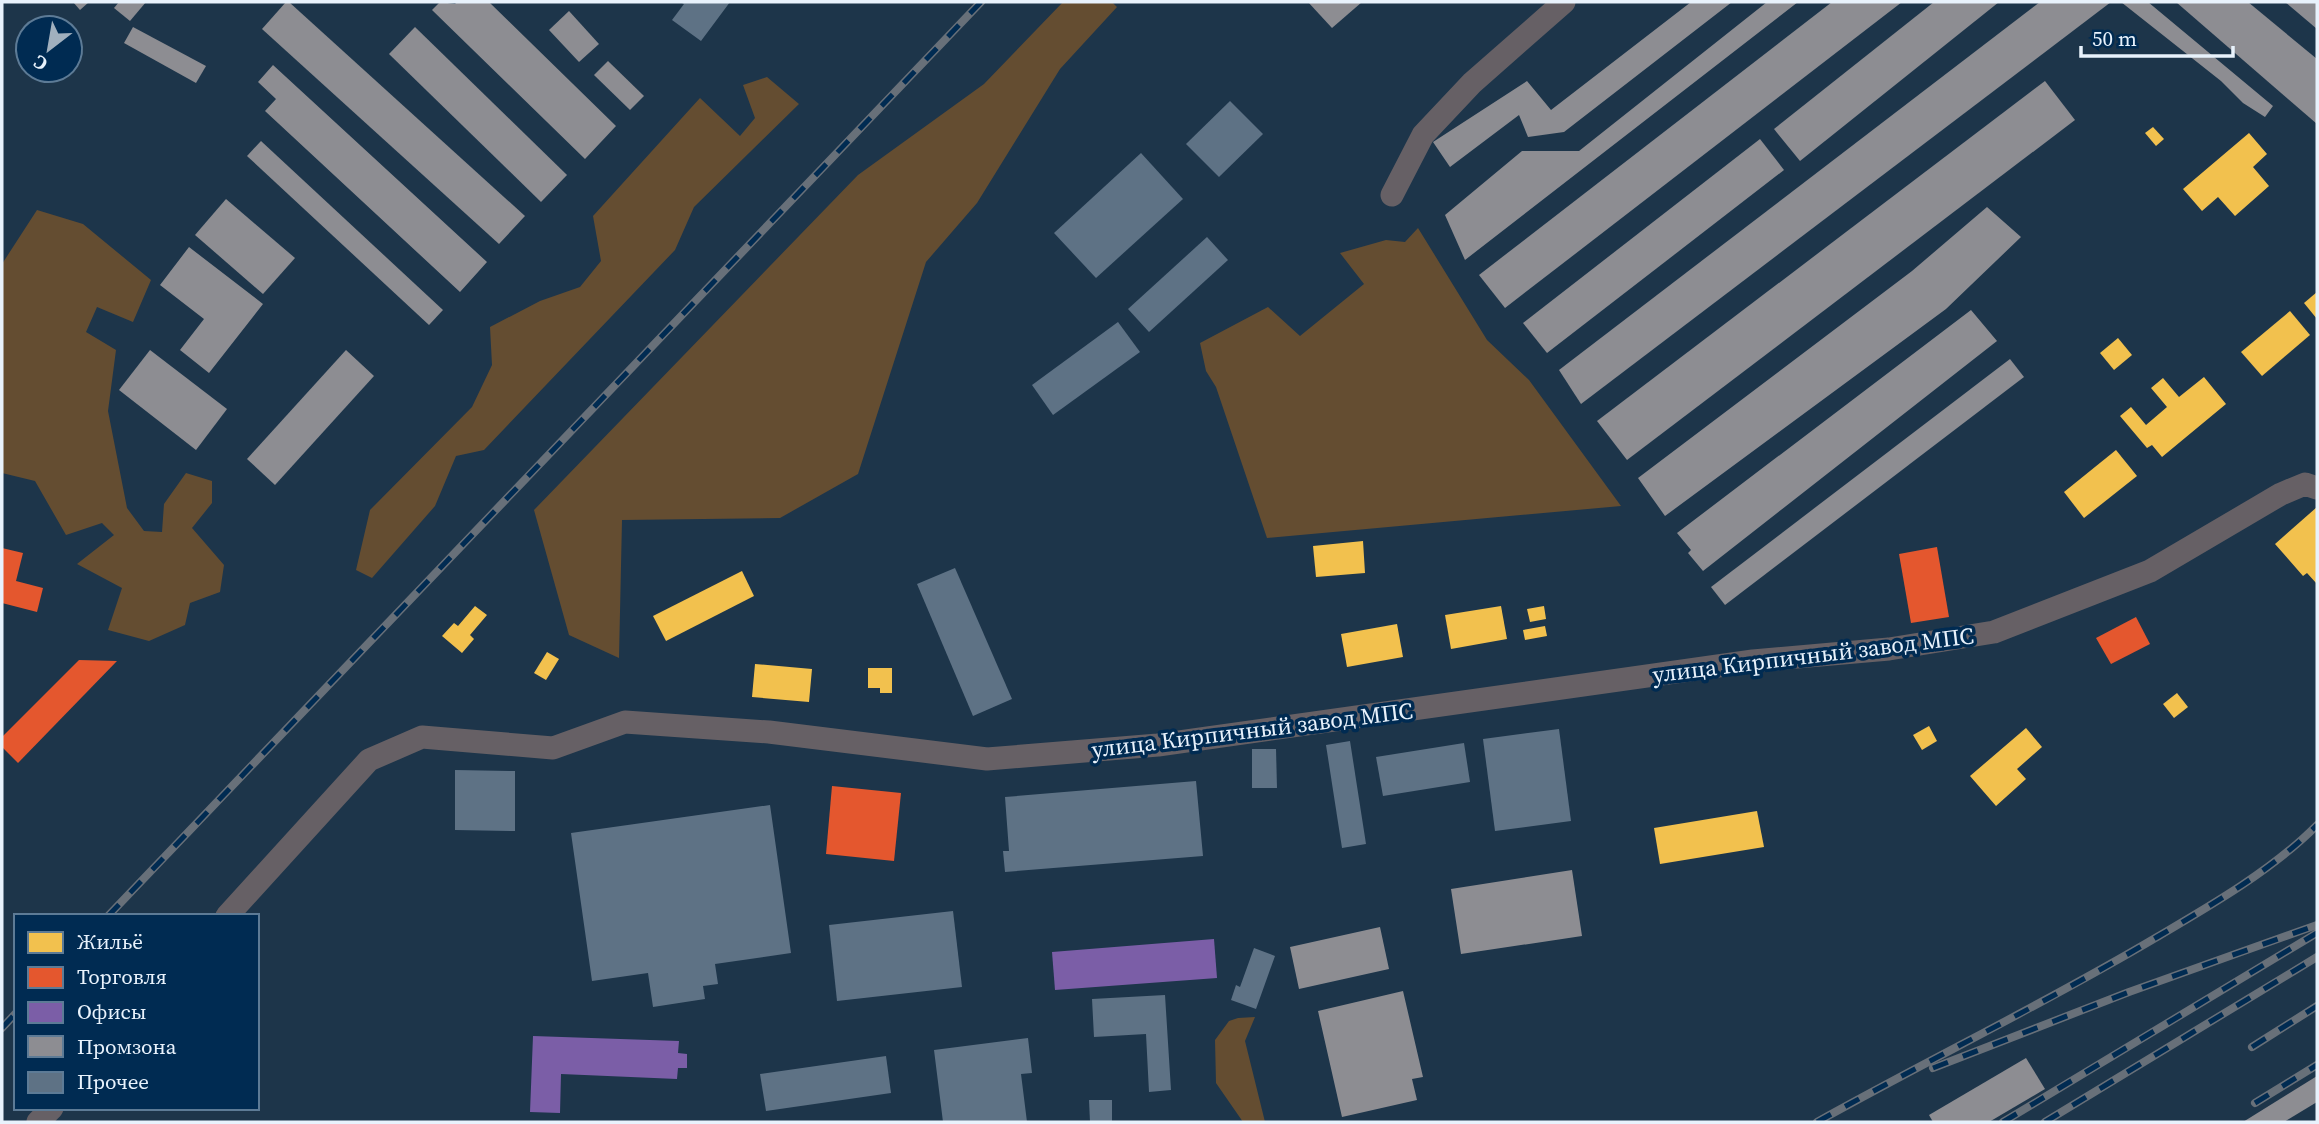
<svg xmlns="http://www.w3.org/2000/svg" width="2319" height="1124" viewBox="0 0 2319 1124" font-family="'Source Serif 4',serif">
	<rect width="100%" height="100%" fill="#1d354a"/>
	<!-- green -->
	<g fill="#644d31">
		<polygon points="1063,2 1112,2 1117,7 1060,69 977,203 926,262 858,474 780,518 622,520 619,658 569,635 534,510 858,175 984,84"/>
		<polygon points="767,77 799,104 694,207 675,250 484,450 456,456 435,506 372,578 356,570 370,510 472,407 492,365 490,327 540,301 580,287 601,261 593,216 700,98 740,136 755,118 743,85"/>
		<polygon points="37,210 83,224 151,280 133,322 97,307 86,332 116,350 108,411 127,508 144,531 162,532 164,504 186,473 212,481 212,503 192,528 224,565 220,592 190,603 185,625 149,641 108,630 122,588 77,564 114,535 102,523 66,535 35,481 2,473 2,264"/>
		<polygon points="1418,228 1487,340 1529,380 1621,506 1267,538 1216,387 1206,371 1200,343 1268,307 1300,336 1364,284 1340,253 1386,240 1405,242"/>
		<polygon points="1255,1017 1245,1041 1265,1122 1243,1122 1216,1083 1215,1040 1229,1021 1238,1018"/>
	</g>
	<!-- homes -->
	<g fill="#f2c14e">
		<polygon points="2153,127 2164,139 2156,146 2145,133"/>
		<polygon points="2249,133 2267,154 2253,167 2269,186 2235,216 2218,197 2202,211 2183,189"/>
		<polygon points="2317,292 2317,319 2304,303"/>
		<polygon points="2290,311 2310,335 2262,376 2241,352"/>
		<polygon points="2118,338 2132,355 2114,370 2100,353"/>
		<polygon points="2204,377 2226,404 2162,457 2152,445 2147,448 2120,416 2131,407 2146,425 2167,407 2151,388 2163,378 2179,397"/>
		<polygon points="2116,450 2137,476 2084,518 2064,492"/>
		<polygon points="2317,507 2317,584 2307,573 2303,576 2275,544"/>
		<polygon points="1363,541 1365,573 1316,577 1313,546"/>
		<polygon points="742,571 754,596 666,641 653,616"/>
		<polygon points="475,606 487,615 470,635 474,639 462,653 442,636 454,623 458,626"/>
		<polygon points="1501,606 1507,639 1451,649 1445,615"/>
		<polygon points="1544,606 1546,619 1530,622 1527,609"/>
		<polygon points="1397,624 1403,657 1347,667 1341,634"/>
		<polygon points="1545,626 1547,636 1525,640 1523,630"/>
		<polygon points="547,652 559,659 546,680 534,673"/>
		<polygon points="755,664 812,669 809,702 752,697"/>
		<polygon points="868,668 892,668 892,693 880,693 880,688 868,688"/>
		<polygon points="2177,693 2188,707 2174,718 2163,704"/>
		<polygon points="1929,726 1937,741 1922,750 1913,735"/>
		<polygon points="2026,728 2042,747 2017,769 2026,779 1996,806 1970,776"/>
		<polygon points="1757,811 1764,847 1660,864 1654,828"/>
	</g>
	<!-- shops -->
	<g fill="#e4572e">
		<polygon points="1937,547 1949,617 1911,623 1899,554"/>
		<polygon points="2,548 23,553 16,581 43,588 37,612 2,603"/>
		<polygon points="2136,617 2150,644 2111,664 2096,638"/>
		<polygon points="79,660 117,661 18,763 2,747 2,737"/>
		<polygon points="832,786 901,793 894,861 826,854"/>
	</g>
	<!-- offices -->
	<g fill="#7b5ea7">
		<polygon points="1214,939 1217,978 1055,990 1052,952"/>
		<polygon points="533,1036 679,1041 678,1053 687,1054 687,1068 678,1068 677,1079 561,1074 560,1113 530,1112"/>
	</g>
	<!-- industry -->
	<g fill="#8d8d92">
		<polygon points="73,2 89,2 80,10"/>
		<polygon points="119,2 146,2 130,21 114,8"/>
		<polygon points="286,2 289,2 525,216 499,244 262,29"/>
		<polygon points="440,2 455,4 457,2 489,2 616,126 585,159 432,10"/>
		<polygon points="1308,2 1362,2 1332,28"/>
		<polygon points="1691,2 1732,2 1564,132 1528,137 1519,115 1450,167 1433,142 1527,81 1551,110"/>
		<polygon points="1767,2 1798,2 1465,260 1445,215 1522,151 1579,151"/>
		<polygon points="1832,2 1902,2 1505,308 1479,275"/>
		<polygon points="1934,2 1999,2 1800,161 1774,129"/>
		<polygon points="2040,2 2111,2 1581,404 1559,370"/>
		<polygon points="2121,2 2148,2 2273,106 2265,117 2243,103 2221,81"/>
		<polygon points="2176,2 2248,2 2317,59 2317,124"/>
		<polygon points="2285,2 2317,2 2317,29"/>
		<polygon points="569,11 599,44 579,62 549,30"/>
		<polygon points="133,27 206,66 196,83 124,43"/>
		<polygon points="415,27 567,175 541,202 389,54"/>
		<polygon points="608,61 644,96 630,110 594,75"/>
		<polygon points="273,65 487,262 460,292 265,111 276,99 258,82"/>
		<polygon points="2045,81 2075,120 1627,460 1597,421"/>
		<polygon points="1760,139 1784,170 1547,353 1523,323"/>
		<polygon points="261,141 443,310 429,325 247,156"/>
		<polygon points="226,199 295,258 263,294 195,235"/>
		<polygon points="1987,207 2021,237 1946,309 1665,516 1638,478 1912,271"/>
		<polygon points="189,247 263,304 209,373 180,350 204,319 160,285"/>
		<polygon points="1971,310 1997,341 1703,571 1688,553 1691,550 1677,533"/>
		<polygon points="150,350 227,409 196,450 119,390"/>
		<polygon points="346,350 374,376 275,485 247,459"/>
		<polygon points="2010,359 2024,377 1725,605 1711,587"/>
		<polygon points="1572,870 1582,936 1461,954 1451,889"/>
		<polygon points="1380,927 1389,969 1299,989 1290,947"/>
		<polygon points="1403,991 1423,1077 1412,1079 1417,1100 1342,1117 1318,1011"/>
		<polygon points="2026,1058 2045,1089 1989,1122 1933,1122 1929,1115"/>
		<polygon points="2317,1076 2317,1102 2284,1122 2243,1122"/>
	</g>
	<!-- building -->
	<g fill="#5e7285">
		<polygon points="680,2 730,2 701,41 672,20 684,4"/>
		<polygon points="1230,101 1263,134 1219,177 1186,144"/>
		<polygon points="1141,153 1183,199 1096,278 1054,233"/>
		<polygon points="1207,237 1228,260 1149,332 1128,309"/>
		<polygon points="1118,322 1140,352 1053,415 1032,385"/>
		<polygon points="955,568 1012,699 973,716 917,584"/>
		<polygon points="1559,729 1571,821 1495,831 1483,739"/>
		<polygon points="1350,741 1366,844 1342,848 1326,745"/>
		<polygon points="1464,743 1470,782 1383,796 1376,757"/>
		<polygon points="1252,749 1276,749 1277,788 1252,788"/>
		<polygon points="455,770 515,771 515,831 455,830"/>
		<polygon points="1196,781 1203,856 1005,872 1003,851 1009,851 1005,797"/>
		<polygon points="770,805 791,953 715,964 718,984 703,986 705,999 653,1007 648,973 592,981 571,833"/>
		<polygon points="953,911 962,987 837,1001 829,925"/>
		<polygon points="1254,948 1275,956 1256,1009 1231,1000 1236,985 1240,987"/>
		<polygon points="1165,995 1171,1090 1149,1092 1146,1034 1094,1037 1092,999"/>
		<polygon points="1028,1038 1032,1073 1021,1074 1027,1122 943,1122 934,1050"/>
		<polygon points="886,1056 891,1093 766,1111 760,1074"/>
		<polygon points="1089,1100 1112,1100 1112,1122 1090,1122"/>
	</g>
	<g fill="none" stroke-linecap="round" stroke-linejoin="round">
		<!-- minor -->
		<g stroke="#666065" stroke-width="23">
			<polyline points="1392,195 1423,135 1472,83 1564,2"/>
			<polyline points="227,916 369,760 422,737 553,748 625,722 769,732 987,759 1158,745 1753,661 1889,649 1994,632 2150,571 2281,494 2305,484 2317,488"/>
			<polyline points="38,1122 52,1108"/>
		</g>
		<!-- rail casing -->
		<g stroke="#687079" stroke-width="8">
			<g id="rail">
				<polyline points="108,916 981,2"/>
				<polyline points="2,1028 16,1013"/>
				<polyline points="2252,1047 2317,1006"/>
				<polyline points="1933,1068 2129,992 2317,925"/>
				<polyline points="2255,1103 2317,1065"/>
				<path d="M1817,1122C1930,1059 2046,1003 2157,937C2210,906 2274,869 2317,825"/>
				<polyline points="2003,1122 2317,933"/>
				<polyline points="2045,1122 2317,957"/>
			</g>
		</g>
		<!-- rail -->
		<use href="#rail" stroke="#002b52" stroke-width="5" stroke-dasharray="16" stroke-linecap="butt"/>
	</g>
	<g text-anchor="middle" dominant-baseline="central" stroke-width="7" stroke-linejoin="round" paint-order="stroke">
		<!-- street labels -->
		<g font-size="23" fill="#e8f2fc" stroke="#002b52">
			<text transform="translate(1813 655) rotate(-7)">улица Кирпичный завод МПС</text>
			<text transform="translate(1252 730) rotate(-7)">улица Кирпичный завод МПС</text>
		</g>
	</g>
	<!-- border -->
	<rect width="2319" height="1124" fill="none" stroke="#e8f2fc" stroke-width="7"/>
	<!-- legend -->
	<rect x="14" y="914" width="245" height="196" fill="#002b52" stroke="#5d7b96" stroke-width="2"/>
	<rect x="28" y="932" width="35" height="21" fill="#f2c14e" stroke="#5d7b96" stroke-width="2"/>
	<text x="77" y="949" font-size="21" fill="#e8f2fc">Жильё</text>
	<rect x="28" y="967" width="35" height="21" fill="#e4572e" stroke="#5d7b96" stroke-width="2"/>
	<text x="77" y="984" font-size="21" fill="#e8f2fc">Торговля</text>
	<rect x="28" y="1002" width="35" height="21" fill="#7b5ea7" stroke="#5d7b96" stroke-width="2"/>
	<text x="77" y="1019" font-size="21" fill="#e8f2fc">Офисы</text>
	<rect x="28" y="1036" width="35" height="21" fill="#8d8d92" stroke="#5d7b96" stroke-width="2"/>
	<text x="77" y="1054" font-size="21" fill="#e8f2fc">Промзона</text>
	<rect x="28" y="1072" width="35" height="21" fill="#5e7285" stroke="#5d7b96" stroke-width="2"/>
	<text x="77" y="1089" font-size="21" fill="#e8f2fc">Прочее</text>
	<!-- north arrow -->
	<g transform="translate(49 49) rotate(211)"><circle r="33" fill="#002b52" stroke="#5d7b96" stroke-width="2"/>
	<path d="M0-5L12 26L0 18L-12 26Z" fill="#a1b0be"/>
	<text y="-10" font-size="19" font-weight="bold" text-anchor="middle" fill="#e8f2fc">С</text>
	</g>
	<!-- scale -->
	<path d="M2081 46v10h152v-10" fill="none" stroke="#e8f2fc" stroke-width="3.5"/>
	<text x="2092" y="46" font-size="21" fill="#e8f2fc" stroke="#002b52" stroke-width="5" paint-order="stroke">50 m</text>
</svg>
